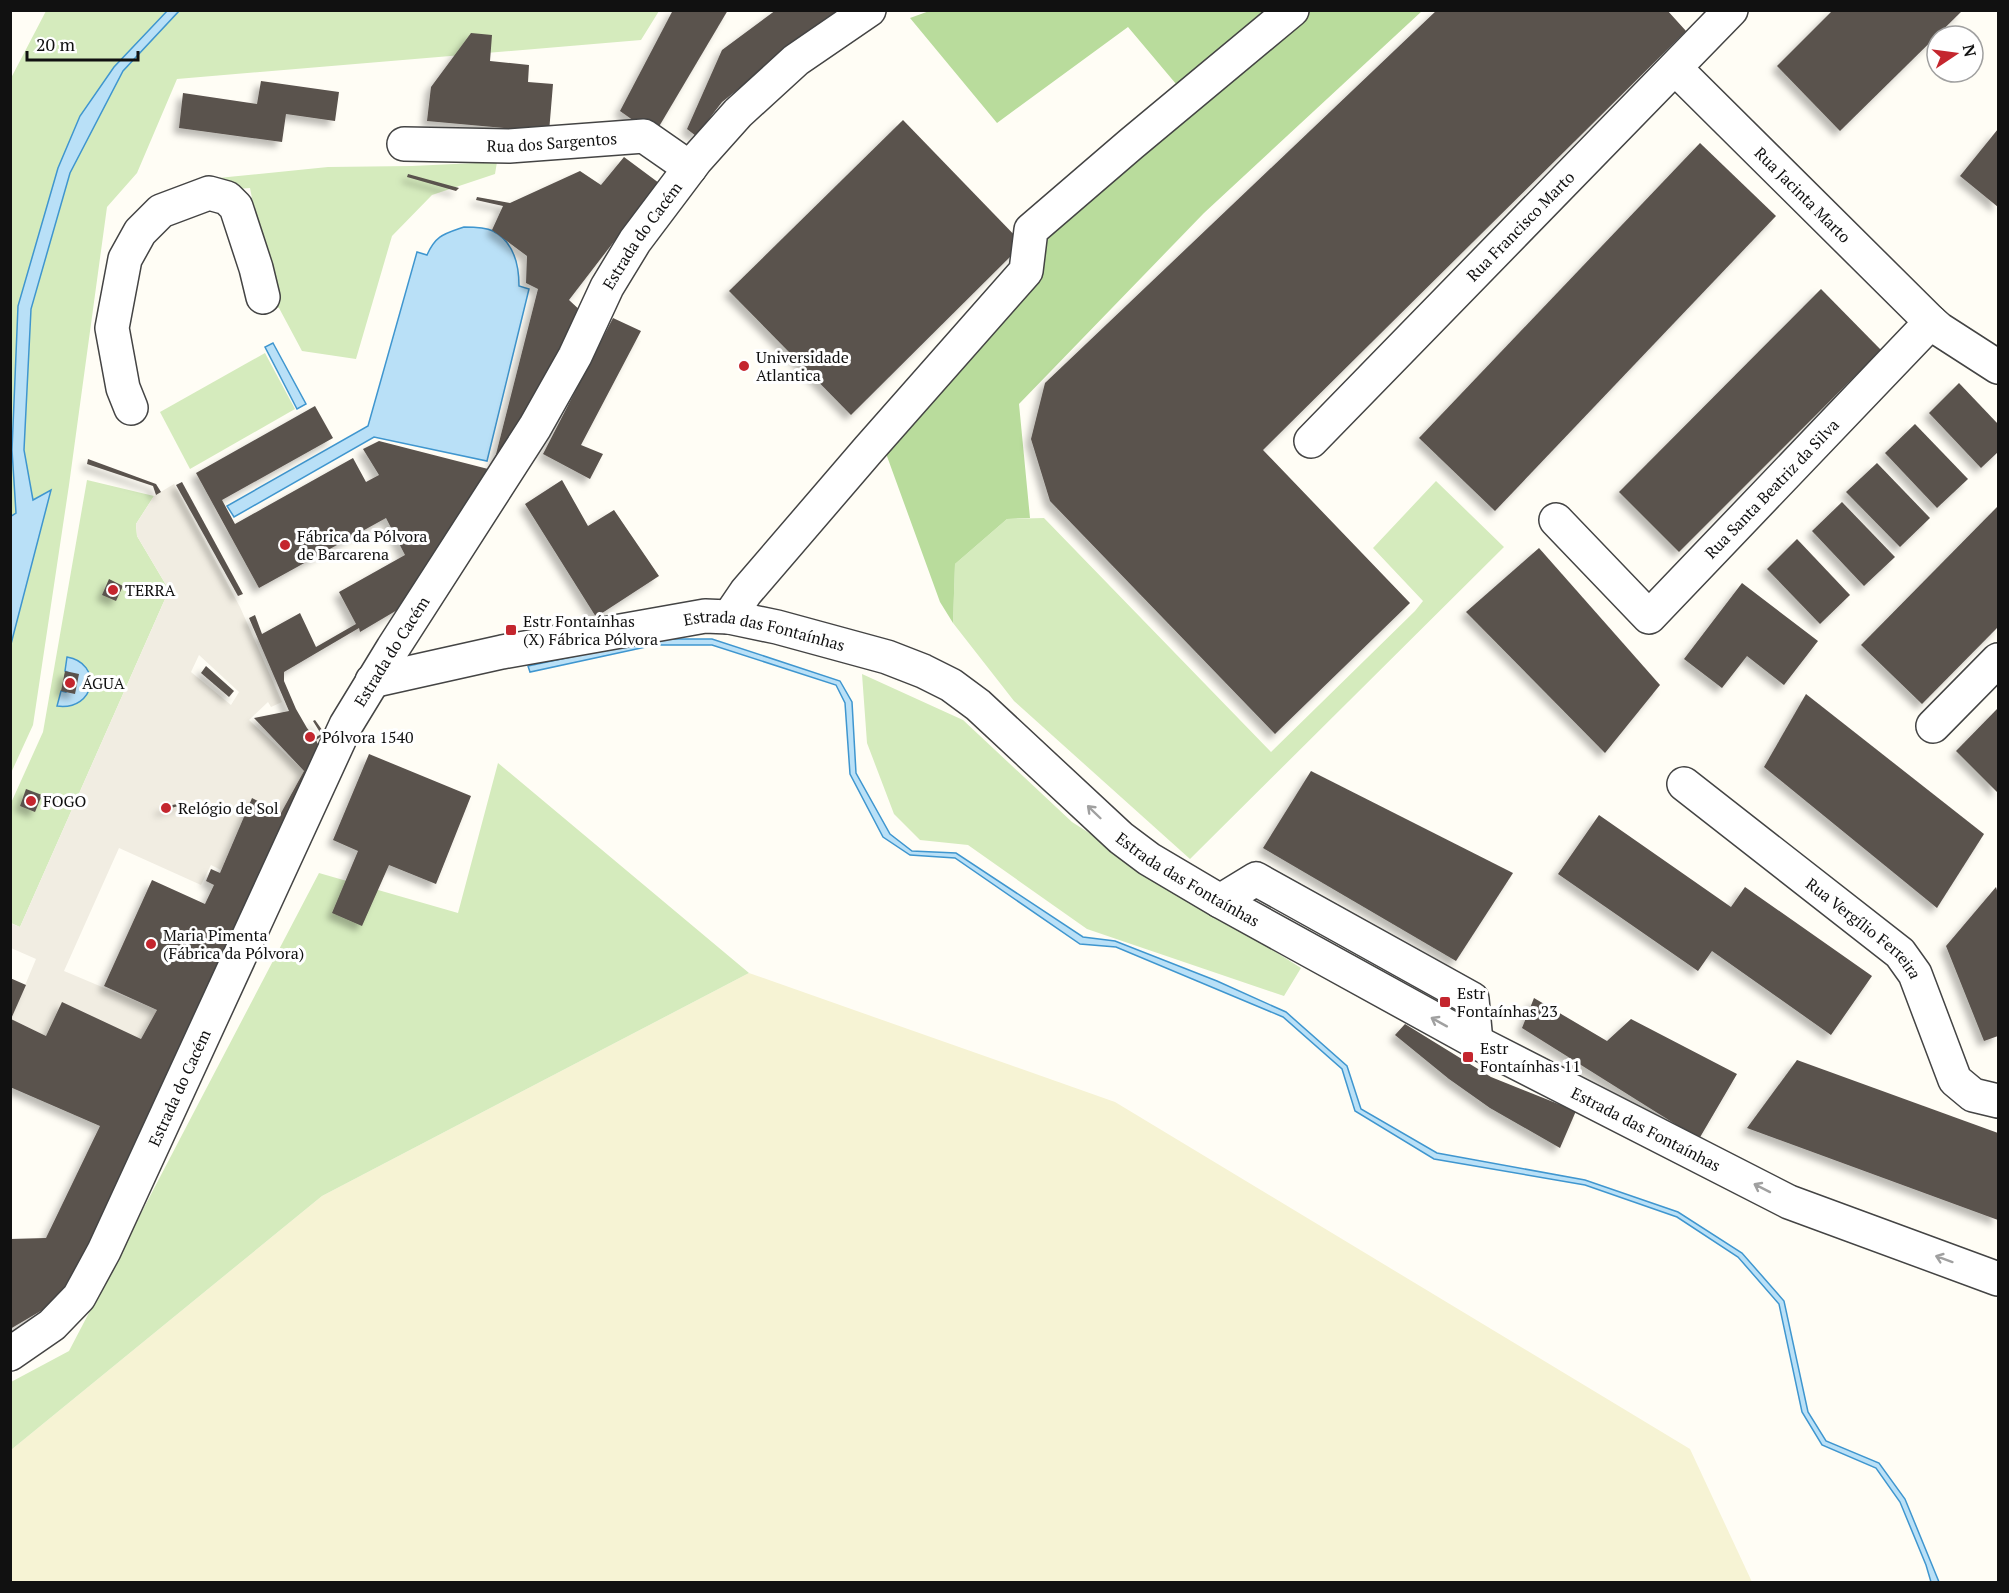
<svg xmlns="http://www.w3.org/2000/svg" width="2009" height="1593" viewBox="0 0 2009 1593" font-family="'PT Serif',serif">
	<defs>
		<filter id="shadow"><feDropShadow dx="-5.5" dy="5.5" stdDeviation="3" flood-color="#0004"/></filter>
	</defs>
	<rect width="100%" height="100%" fill="#fffdf5"/>
	<!-- farmland -->
	<polygon fill="#f6f3d4" points="749,973 1115,1102 1690,1449 1752,1582 11,1582 11,1450 322,1196"/>
	<!-- green -->
	<g fill="#d5ebbd">
		<polygon points="46,11 659,11 641,40 177,79 137,173 107,207 69,485 33,725 11,773 10,80"/>
		<polygon points="497,162 495,174 432,195 392,236 356,359 302,351 279,308 273,306 250,188 225,190 218,178 328,167 412,166"/>
		<polygon points="265,353 295,409 190,469 160,412"/>
		<polygon points="87,480 154,496 136,524 137,536 169,590 20,927 11,923 11,803 43,732"/>
		<polygon points="1436,481 1504,547 1190,859 1014,701 953,623 955,564 1007,519 1044,518 1271,752 1415,611 1423,601 1373,548"/>
		<polygon points="862,674 963,720 1072,822 1301,968 1284,996 1087,929 968,845 920,840 894,814 867,743"/>
		<polygon points="498,763 749,973 322,1196 11,1450 11,1382 69,1351 319,873 458,913"/>
	</g>
	<!-- forest -->
	<polygon fill="#b9dc9c" points="932,10 1422,11 1204,213 1019,404 1030,518 1007,519 955,564 953,623 940,602 880,437 1026,271 1031,230 1187,97 1128,27 997,123 910,18"/>
	<!-- plaza -->
	<path fill="#f1ede2" fill-rule="evenodd" d="M174,484L240,607L282,702L271,707L268,702L249,720L304,771L281,813L252,798L221,870L211,865L201,885L119,848L64,971L157,1010L141,1039L46,1036L11,1019L36,959L11,948L10,923L20,927L169,590L137,536L136,524L154,496ZM199,655L239,692L231,705L191,672Z"/>
	<!-- water -->
	<g fill="#b9e0f7" stroke="#3f96cf" stroke-width="1.5">
		<polygon points="168,10 179,11 123,71 70,173 31,309 24,450 33,500 51,490 11,644 10,517 16,513 12,450 18,306 58,168 80,116 114,67"/>
		<path d="M464,227C473,227 485,227 493,231C514,242 519,265 519,286L529,289L487,461L374,437L234,517L227,506L368,426L417,252L427,255C436,235 444,234 464,227Z"/>
		<polygon points="273,343 306,404 297,409 265,347"/>
		<polygon points="656,639 712,639 840,681 852,702 856,773 890,834 912,851 956,853 1083,937 1115,941 1217,981 1286,1012 1347,1066 1361,1109 1437,1153 1585,1180 1678,1212 1742,1253 1784,1301 1808,1412 1826,1441 1879,1463 1905,1499 1939,1582 1931,1582 1926,1565 1900,1502 1876,1468 1822,1445 1802,1412 1779,1304 1738,1257 1677,1217 1585,1185 1434,1159 1355,1111 1342,1069 1283,1017 1116,947 1080,944 955,858 910,855 883,837 850,774 845,703 836,685 712,645 655,645 530,672 528,666"/>
		<path d="M67,657C103,663 96,711 57,706L61,691L66,692L69,673L65,671Z"/>
	</g>
	<!-- building -->
	<g fill="#5a524d" filter="url(#shadow)">
		<polygon points="673,10 728,10 654,135 620,111"/>
		<polygon points="776,10 838,10 722,102 696,136 687,129 722,50"/>
		<polygon points="1437,10 1667,10 1686,31 1263,450 1410,603 1275,734 1050,501 1031,439 1045,383"/>
		<polygon points="1833,10 1963,10 1840,131 1777,66"/>
		<polygon points="471,33 492,35 490,61 529,65 528,82 553,84 549,132 427,121 431,87"/>
		<polygon points="261,81 339,92 335,121 286,114 282,142 179,128 183,93 257,104"/>
		<polygon points="903,120 1023,244 851,415 729,291"/>
		<polygon points="1998,129 1998,207 1960,176"/>
		<polygon points="1700,143 1776,216 1495,511 1419,438"/>
		<polygon points="624,157 659,183 569,300 583,313 533,419 404,606 360,632 359,628 284,672 284,681 296,709 307,728 315,738 321,734 313,721 315,720 325,734 316,740 323,755 68,1295 10,1329 10,1239 46,1238 100,1126 10,1087 10,978 26,985 11,1019 46,1036 62,1002 141,1039 157,1010 104,986 152,880 205,904 214,885 206,881 211,869 220,873 252,798 281,813 304,771 254,718 289,711 249,618 255,615 262,634 300,613 316,647 356,624 339,592 405,555 386,518 259,588 196,473 315,406 333,438 222,500 235,524 353,458 366,482 379,475 363,449 379,441 492,470 538,289 526,283 527,256 492,230 503,206 476,200 477,197 510,203 580,171 601,185"/>
		<polygon points="408,174 459,188 456,191 407,177"/>
		<polygon points="1821,289 1881,350 1679,552 1619,492"/>
		<polygon points="613,318 641,331 581,445 603,454 590,479 543,454"/>
		<polygon points="1959,383 1998,424 1998,452 1981,468 1929,413"/>
		<polygon points="1915,424 1968,479 1937,508 1885,453"/>
		<polygon points="88,459 156,484 161,492 156,495 153,486 87,464"/>
		<polygon points="1877,463 1930,518 1900,547 1846,492"/>
		<polygon points="562,480 588,526 614,510 659,576 596,617 525,504"/>
		<polygon points="182,482 243,594 238,596 176,485"/>
		<polygon points="1842,502 1895,557 1864,586 1812,531"/>
		<polygon points="1998,506 1998,627 1922,704 1861,645"/>
		<polygon points="1797,539 1850,595 1820,624 1767,569"/>
		<polygon points="1539,548 1660,685 1605,753 1466,612"/>
		<polygon points="109,579 123,586 116,601 102,595"/>
		<polygon points="1742,583 1818,641 1784,685 1747,656 1722,688 1684,659"/>
		<polygon points="206,666 234,691 229,697 201,673"/>
		<polygon points="65,671 79,674 75,694 61,691"/>
		<polygon points="1806,694 1984,834 1937,908 1764,767"/>
		<polygon points="1998,708 1998,793 1956,751"/>
		<polygon points="369,754 471,796 436,884 389,865 362,926 332,913 358,851 333,840"/>
		<polygon points="1311,771 1513,873 1456,961 1263,848"/>
		<polygon points="26,789 42,795 35,812 20,806"/>
		<polygon points="185,802 185,804 161,811 160,808"/>
		<polygon points="1599,815 1731,907 1745,887 1872,976 1831,1035 1712,951 1698,971 1558,874"/>
		<polygon points="1996,887 1998,894 1998,1036 1984,1041 1946,946"/>
		<polygon points="1534,998 1607,1041 1631,1019 1737,1074 1699,1139 1522,1028"/>
		<polygon points="1405,1024 1491,1077 1576,1111 1560,1148 1490,1108 1449,1079 1395,1035"/>
		<polygon points="1797,1060 1998,1133 1998,1220 1747,1128"/>
	</g>
	<g fill="none" stroke-linecap="round" stroke-linejoin="round">
		<!-- minor casing -->
		<g stroke="#444" stroke-width="36">
			<g id="minor">
				<path id="s1" d="M1675,68L1931,322"/>
				<path id="s2" d="M404,144L509,146L644,136L690,168"/>
				<polyline points="131,408 123,388 112,328 125,259 140,232 161,211 209,193 227,198 236,207 256,268 263,297"/>
				<path id="s3" d="M1311,441L1731,10"/>
				<path id="s4" d="M1556,520L1649,617L1931,322L1939,329L1998,367"/>
				<polyline points="729,617 746,592 868,450 1026,271 1031,230 1131,144 1292,10"/>
				<path id="s5" d="M372,681L502,652L705,616L729,617L777,627L887,657L923,671L951,685L978,705L1121,838L1149,859L1220,901L1476,1042L1789,1202L1998,1279"/>
				<polyline points="1933,726 1998,660"/>
				<path id="s6" d="M1684,784L1900,953L1915,974L1955,1080L1973,1095L1998,1101"/>
				<polyline points="1220,901 1256,879 1472,999 1476,1042"/>
				<path id="s7" d="M10,1354L52,1325L79,1297L104,1251L346,725L393,648L535,427L575,356L607,287L635,241L696,160L738,113L796,60L869,10"/>
			</g>
		</g>
		<!-- minor -->
		<use href="#minor" stroke="#fff" stroke-width="33"/>
	</g>
	<!-- one-way arrows -->
	<defs><path id="oneway-shaft" d="M-6 0H5M1.5-3L5.5 0L1.5 3" fill="none" stroke-width="1.6" stroke-linecap="round" stroke-linejoin="round" transform="scale(1.5)"/></defs>
	<g stroke="#a0a0a0">
		<use href="#oneway-shaft" transform="translate(1094 812) rotate(-136)"/>
		<use href="#oneway-shaft" transform="translate(1439 1022) rotate(-151)"/>
		<use href="#oneway-shaft" transform="translate(1762 1188) rotate(-153)"/>
		<use href="#oneway-shaft" transform="translate(1944 1259) rotate(-160)"/>
	</g>
	<!-- markers -->
	<g fill="#c4262e" stroke="#fff" stroke-width="2">
		<circle cx="744" cy="366" r="6"/>
		<circle cx="285" cy="545" r="6"/>
		<circle cx="113" cy="590" r="6"/>
		<rect x="505" y="624" width="12" height="12" rx="3"/>
		<circle cx="70" cy="683" r="6"/>
		<circle cx="310" cy="737" r="6"/>
		<circle cx="31" cy="801" r="6"/>
		<circle cx="166" cy="808" r="6"/>
		<circle cx="151" cy="944" r="6"/>
		<rect x="1439" y="996" width="12" height="12" rx="3"/>
		<rect x="1462" y="1051" width="12" height="12" rx="3"/>
	</g>
	<g text-anchor="middle" dominant-baseline="central" stroke-width="6" stroke-linejoin="round" paint-order="stroke">
		<!-- street labels -->
		<g font-size="16" fill="#111" stroke="#fff">
			<text stroke="none"><textPath href="#s2" startOffset="148">Rua dos Sargentos</textPath></text>
			<text stroke="none"><textPath href="#s1" startOffset="180">Rua Jacinta Marto</textPath></text>
			<text stroke="none"><textPath href="#s3" startOffset="300">Rua Francisco Marto</textPath></text>
			<text stroke="none"><textPath href="#s7" startOffset="1294">Estrada do Cacém</textPath></text>
			<text stroke="none"><textPath href="#s4" startOffset="312">Rua Santa Beatriz da Silva</textPath></text>
			<text stroke="none"><textPath href="#s5" startOffset="400">Estrada das Fontaínhas</textPath></text>
			<text stroke="none"><textPath href="#s7" startOffset="808">Estrada do Cacém</textPath></text>
			<text stroke="none"><textPath href="#s5" startOffset="904">Estrada das Fontaínhas</textPath></text>
			<text stroke="none"><textPath href="#s6" startOffset="231">Rua Vergílio Ferreira</textPath></text>
			<text stroke="none"><textPath href="#s7" startOffset="322">Estrada do Cacém</textPath></text>
			<text stroke="none"><textPath href="#s5" startOffset="1426">Estrada das Fontaínhas</textPath></text>
		</g>
		<!-- poi labels -->
		<g font-size="16" fill="#111" stroke="#fff" text-anchor="start">
			<text x="756" y="357">Universidade<tspan x="756" dy="18">Atlantica</tspan></text>
			<text x="297" y="536">Fábrica da Pólvora<tspan x="297" dy="18">de Barcarena</tspan></text>
			<text x="125" y="590">TERRA</text>
			<text x="523" y="621">Estr Fontaínhas<tspan x="523" dy="18">(X) Fábrica Pólvora</tspan></text>
			<text x="82" y="683">ÁGUA</text>
			<text x="322" y="737">Pólvora 1540</text>
			<text x="43" y="801">FOGO</text>
			<text x="178" y="808">Relógio de Sol</text>
			<text x="163" y="935">Maria Pimenta<tspan x="163" dy="18">(Fábrica da Pólvora)</tspan></text>
			<text x="1457" y="993">Estr<tspan x="1457" dy="18">Fontaínhas 23</tspan></text>
			<text x="1480" y="1048">Estr<tspan x="1480" dy="18">Fontaínhas 11</tspan></text>
		</g>
	</g>
	<!-- border -->
	<rect width="2009" height="1593" fill="none" stroke="#111111" stroke-width="24"/>
	<!-- north arrow -->
	<g transform="translate(1955 54) rotate(77)"><circle r="28" fill="#ffffff" stroke="#a0a0a0" stroke-width="1.5"/>
	<path d="M0-4.5L10 22L0 15L-10 22Z" fill="#c4262e"/>
	<text y="-9" font-size="16" font-weight="bold" text-anchor="middle" fill="#111111">N</text>
	</g>
	<!-- scale -->
	<path d="M27 51v9h111v-9" fill="none" stroke="#111111" stroke-width="3"/>
	<text x="36" y="51" font-size="18" fill="#111111" stroke="#ffffff" stroke-width="4.5" paint-order="stroke">20 m</text>
</svg>
